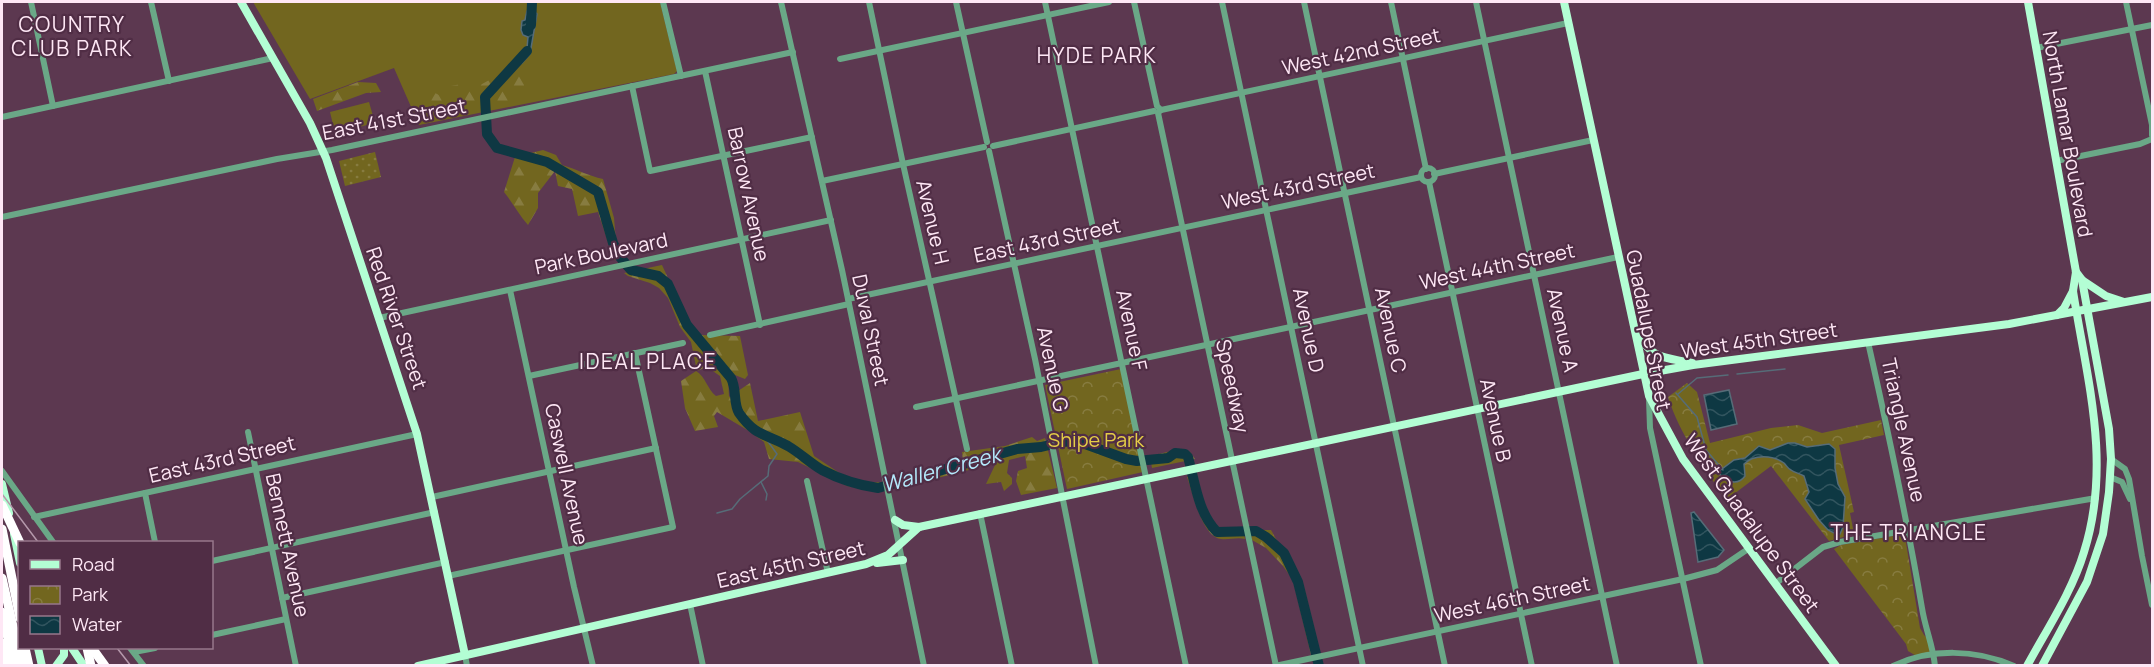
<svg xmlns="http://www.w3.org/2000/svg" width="2154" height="667" viewBox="0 0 2154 667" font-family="Manrope,sans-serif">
	<defs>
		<pattern id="forest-firs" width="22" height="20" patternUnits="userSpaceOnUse" patternTransform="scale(1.5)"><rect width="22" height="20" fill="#72661f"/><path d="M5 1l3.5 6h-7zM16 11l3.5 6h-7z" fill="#877c40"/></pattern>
		<pattern id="park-crowns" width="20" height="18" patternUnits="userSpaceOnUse" patternTransform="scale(1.5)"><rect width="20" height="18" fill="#72661f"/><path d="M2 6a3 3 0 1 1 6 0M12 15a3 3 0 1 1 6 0" fill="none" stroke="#877c40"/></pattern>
		<pattern id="garden-dots" width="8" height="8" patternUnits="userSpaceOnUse" patternTransform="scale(1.5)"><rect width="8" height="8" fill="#72661f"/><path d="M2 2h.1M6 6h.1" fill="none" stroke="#877c40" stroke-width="1.8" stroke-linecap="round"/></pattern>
		<pattern id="water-waves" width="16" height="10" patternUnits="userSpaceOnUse" patternTransform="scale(1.5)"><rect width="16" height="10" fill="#0e3843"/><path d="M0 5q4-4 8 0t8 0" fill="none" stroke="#32555f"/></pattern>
	</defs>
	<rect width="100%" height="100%" fill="#5c3850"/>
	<!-- grass -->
	<g fill="#72661f">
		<polygon points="253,2 660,2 677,71 674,74 419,125 394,68 310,99"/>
		<polygon points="369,102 375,123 335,133 330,112"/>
	</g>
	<!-- forest -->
	<g fill="url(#forest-firs)">
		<polygon points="502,73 516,74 524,80 524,98 420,120 412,97 431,91 439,95 441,88 461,84 473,89"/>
		<polygon points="358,82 376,83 381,92 366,93 317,111 313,99"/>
		<path d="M543,150L556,155L562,165C577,169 588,176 603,179L614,218L616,242L625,258L614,260L598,212L578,216L572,189L558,186L555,171L538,193V208L528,225C519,215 513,203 504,192L515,157Z"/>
		<path d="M662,265L687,320L700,335L740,336L748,375L745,379L735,375L728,377L729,397L750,383L758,421L800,412L814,456L856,484L879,482L882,492L847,486L798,462L769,459L764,442L749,431L717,412L714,416L718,427L695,431L685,408L681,381L696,371C706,377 707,389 716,396L724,394L720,376L707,367L697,371L691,342L680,327L668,298L659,288L650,283L628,276L624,273Z"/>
		<polygon points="1032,437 1037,441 1045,438 1057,488 1021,495 1016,481 1018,471 1027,468 1025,456 1009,460 1007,473 1012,478 1012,484 1004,491 1001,482 986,484 996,463 895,489 894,480 963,461 962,452 1005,446"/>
		<polygon points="1180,449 1190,452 1195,459 1152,468 1150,456"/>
		<path d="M1197,474C1200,488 1207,519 1219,527C1225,530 1236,529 1243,529L1245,539C1237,537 1229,540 1221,539C1202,537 1193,493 1187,477Z"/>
		<polygon points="1250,530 1271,530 1305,591 1320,653 1311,655 1293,580 1283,566 1266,548 1252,540"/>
	</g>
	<!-- park -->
	<g fill="url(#park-crowns)">
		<polygon points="1121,369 1143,472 1067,489 1045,385"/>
		<path d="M1687,383L1697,392L1710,443L1771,428L1798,425L1822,433L1881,420L1884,435L1839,445L1854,512L1850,513L1854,534L1829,541L1771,466L1726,500C1704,467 1680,435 1668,397Z"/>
		<polygon points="1899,535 1908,541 1906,543 1920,628 1924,635 1928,639 1930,653 1918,657 1908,651 1906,644 1834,549 1841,545"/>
	</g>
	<!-- garden -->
	<polygon fill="url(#garden-dots)" points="375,152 381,177 345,186 339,161"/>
	<!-- water -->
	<g fill="url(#water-waves)" stroke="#566c78" stroke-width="1.5">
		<polygon points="527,11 534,11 537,14 530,54 522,63 519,59 527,48 528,37 523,35 521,30 522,21 525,20"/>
		<polygon points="1729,390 1737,424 1711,430 1704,395"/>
		<path d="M1788,443H1795L1807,447L1829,444L1835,449V468L1838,484L1845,497L1843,527L1840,534H1836L1828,530L1819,520L1805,499L1809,492L1804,476C1799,473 1795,473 1791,470C1787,468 1787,466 1784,463C1773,455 1754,454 1744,464L1745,476C1737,487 1724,481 1718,472L1734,460L1745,458L1759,446L1770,450Z"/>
		<polygon points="1694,512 1724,550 1718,557 1698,562 1691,513"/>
	</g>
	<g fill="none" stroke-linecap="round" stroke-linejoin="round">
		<!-- stream -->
		<g stroke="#566c78" stroke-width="1.5">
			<polyline points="1737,374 1785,369"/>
			<polyline points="1676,393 1697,417 1706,450 1723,470"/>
			<polyline points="1678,394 1697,378 1728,375"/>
			<polyline points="761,482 767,494 766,500"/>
			<polyline points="717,513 732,509 740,499 768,476 769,466 777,454 764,436"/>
		</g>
		<!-- river -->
		<g stroke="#0e3843" stroke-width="10">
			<polyline points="531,25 532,2"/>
			<path d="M527,51L485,97L487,134L497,148L547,162L598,192L613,243L620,257L631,270L658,276L668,284L687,325L731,378C737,389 733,403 739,413C755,436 766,434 788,446C800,453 810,463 822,470C841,480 857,485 878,488L1017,449L1041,447L1062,442L1077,441L1126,459L1137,461L1168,458L1175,453L1185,454L1188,457C1195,482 1198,513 1217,532L1256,531L1266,537L1284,553L1298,582L1319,666"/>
		</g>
		<!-- minor -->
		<g stroke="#6aa887" stroke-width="6">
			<polyline points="31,2 53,106"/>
			<polyline points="151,2 169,81"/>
			<polyline points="663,2 681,76"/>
			<polyline points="781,2 842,270 924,666"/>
			<polyline points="869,2 903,164 967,449"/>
			<polyline points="956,2 987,142"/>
			<polyline points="1045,2 1186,666"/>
			<polyline points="1134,2 1157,106 1161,110 1158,113 1276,666"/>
			<polyline points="1222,2 1363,666"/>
			<polyline points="1304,2 1445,666"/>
			<polyline points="1391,2 1426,169"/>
			<polyline points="1476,2 1617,666"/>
			<polyline points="2126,2 2152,125"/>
			<polyline points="2036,48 2152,25"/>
			<polyline points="840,59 1109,2"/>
			<polyline points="705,71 760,325"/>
			<polyline points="632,86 650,171 812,137"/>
			<polyline points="1161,110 1568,23"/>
			<polyline points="2,117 273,58"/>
			<polyline points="2152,126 2152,135"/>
			<polyline points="993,146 1154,111"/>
			<polyline points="989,151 1035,359 1096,666"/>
			<polyline points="2056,161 2140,144 2152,139"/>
			<circle cx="1428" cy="175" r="7"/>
			<polyline points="1434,174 1593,140"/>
			<polyline points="822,181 984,147"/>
			<polyline points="1429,182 1532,666"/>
			<polyline points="2,217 277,159 332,150 793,52"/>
			<polyline points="510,290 574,587 593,666"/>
			<polyline points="848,299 1421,177"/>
			<polyline points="379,318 831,220"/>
			<polyline points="710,335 849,304"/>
			<path d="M1868,342C1888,431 1907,519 1922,608C1925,628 1933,645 1935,666"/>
			<polyline points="529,376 683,343"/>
			<polyline points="1649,399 1650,428 1701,666"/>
			<polyline points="916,407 1618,257"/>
			<polyline points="248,432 296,666"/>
			<polyline points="2111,459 2125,469 2129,479 2142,556 2152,605"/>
			<polyline points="2,471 53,542"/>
			<polyline points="2110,477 2122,482 2130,499"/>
			<polyline points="807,481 828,573"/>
			<polyline points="145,493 155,542"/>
			<polyline points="432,497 656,448"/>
			<polyline points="980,513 1012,666"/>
			<polyline points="34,517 417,434"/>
			<polyline points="212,561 435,512"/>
			<polyline points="448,576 673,527 635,353"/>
			<polyline points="1775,584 1823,547 1840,542 2096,498"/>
			<polyline points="282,598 446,562"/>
			<polyline points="690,604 703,666"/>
			<polyline points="212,635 286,619"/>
			<polyline points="130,648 144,666"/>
			<polyline points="134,652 155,648"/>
			<polyline points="465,655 467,666"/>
			<polyline points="1275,666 1683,579 1717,570 1748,549"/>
			<path d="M1893,666C1931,648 1976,649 2014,666"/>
		</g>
		<!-- major -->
		<g stroke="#b3fed4" stroke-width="8">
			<polyline points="241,2 310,123 326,158 417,434 465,655"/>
			<polyline points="1564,2 1649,396 1683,459 1836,666"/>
			<polyline points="2082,280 2106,296 2124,302"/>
			<polyline points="2057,315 2064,308 2073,291"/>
			<path d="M1636,332C1653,360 1663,357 1692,363"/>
			<polyline points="2,484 9,513"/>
			<polyline points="895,520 903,525 919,527"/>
			<polyline points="14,534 20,563"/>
			<polyline points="877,563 903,560"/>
			<polyline points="38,648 42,666"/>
			<polyline points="72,648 84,666"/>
			<polyline points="56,666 64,655 64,648"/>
			<polyline points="418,666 866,564 888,555 919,527 1643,374 1693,365 2009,324 2152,297"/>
			<path d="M2027,666C2047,629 2072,592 2084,552C2112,463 2087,380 2073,291L2076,272L2028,2"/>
			<polyline points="2042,666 2087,582 2103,534 2109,492 2111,459 2109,429 2082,280 2076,272"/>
		</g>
		<!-- highway -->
		<g stroke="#fff" stroke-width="9">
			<polyline points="2,505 20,543"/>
			<polyline points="2,529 20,618"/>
			<polyline points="2,578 22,666"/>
			<polyline points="2,612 14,666"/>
			<polyline points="2,643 7,666"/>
			<polyline points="25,648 29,666"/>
			<polyline points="87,648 91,666"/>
			<polyline points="92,648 105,666"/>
		</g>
		<!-- rail -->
		<g stroke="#b598ab" stroke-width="1.5">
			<polyline points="2,494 38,542"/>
			<polyline points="117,648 131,666"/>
		</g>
	</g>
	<g text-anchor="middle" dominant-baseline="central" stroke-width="4.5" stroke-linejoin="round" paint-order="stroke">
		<!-- street labels -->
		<g font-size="20" fill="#fee7f5" stroke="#502d45">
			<text transform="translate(1361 51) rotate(-12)">West 42nd Street</text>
			<text transform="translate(394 119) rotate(-11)">East 41st Street</text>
			<text transform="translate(2068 134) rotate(80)">North Lamar Boulevard</text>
			<text transform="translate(1298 186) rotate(-12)">West 43rd Street</text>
			<text transform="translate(749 194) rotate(78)">Barrow Avenue</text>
			<text transform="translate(933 222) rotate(77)">Avenue H</text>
			<text transform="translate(1047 240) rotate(-12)">East 43rd Street</text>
			<text transform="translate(601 253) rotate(-12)">Park Boulevard</text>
			<text transform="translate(1497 266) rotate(-12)">West 44th Street</text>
			<text transform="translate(397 318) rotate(71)">Red River Street</text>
			<text transform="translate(871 330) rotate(78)">Duval Street</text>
			<text transform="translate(1132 330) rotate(78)">Avenue F</text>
			<text transform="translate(1309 330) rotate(78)">Avenue D</text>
			<text transform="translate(1391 330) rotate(78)">Avenue C</text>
			<text transform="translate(1563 330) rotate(78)">Avenue A</text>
			<text transform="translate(1649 330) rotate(79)">Guadalupe Street</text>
			<text transform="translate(1759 340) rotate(-8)">West 45th Street</text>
			<text transform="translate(1053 369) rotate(78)">Avenue G</text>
			<text transform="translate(1233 386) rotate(78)">Speedway</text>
			<text transform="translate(1496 420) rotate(78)">Avenue B</text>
			<text transform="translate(1904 430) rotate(78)">Triangle Avenue</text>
			<text transform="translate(222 459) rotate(-13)">East 43rd Street</text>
			<text transform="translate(567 474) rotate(78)">Caswell Avenue</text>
			<text transform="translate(1752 523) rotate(54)">West Guadalupe Street</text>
			<text transform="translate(288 545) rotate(78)">Bennett Avenue</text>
			<text transform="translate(791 564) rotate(-13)">East 45th Street</text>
			<text transform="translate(1512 599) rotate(-12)">West 46th Street</text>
		</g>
		<!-- park labels -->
		<g font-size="20" fill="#e4cd46" stroke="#502d45">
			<text x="1096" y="439">Shipe Park</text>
		</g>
		<!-- neighbourhood labels -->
		<g font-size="21" letter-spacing="1.5" fill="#fee7f5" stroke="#502d45">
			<text x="72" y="24">COUNTRY<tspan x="72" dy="24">CLUB PARK</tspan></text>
			<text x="1097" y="55">HYDE PARK</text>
			<text x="648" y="361">IDEAL PLACE</text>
			<text x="1909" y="532">THE TRIANGLE</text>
		</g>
		<!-- water labels -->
		<g font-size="21" font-style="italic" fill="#b4eafc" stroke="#502d45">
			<text transform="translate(941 469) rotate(-15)">Waller Creek</text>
		</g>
	</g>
	<!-- border -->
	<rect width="2154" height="667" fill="none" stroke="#fee7f5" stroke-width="6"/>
	<!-- legend -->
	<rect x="18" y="541" width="195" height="108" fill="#502d45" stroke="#96778b" stroke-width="1.5"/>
	<rect x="30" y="560" width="30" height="9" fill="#b3fed4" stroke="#96778b" stroke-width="1.5"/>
	<text x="72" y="571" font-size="18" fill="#fee7f5">Road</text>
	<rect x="30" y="586" width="30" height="18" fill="url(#park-crowns)" stroke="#96778b" stroke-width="1.5"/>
	<text x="72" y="601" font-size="18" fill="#fee7f5">Park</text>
	<rect x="30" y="616" width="30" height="18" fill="url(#water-waves)" stroke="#96778b" stroke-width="1.5"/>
	<text x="72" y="631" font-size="18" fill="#fee7f5">Water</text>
</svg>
